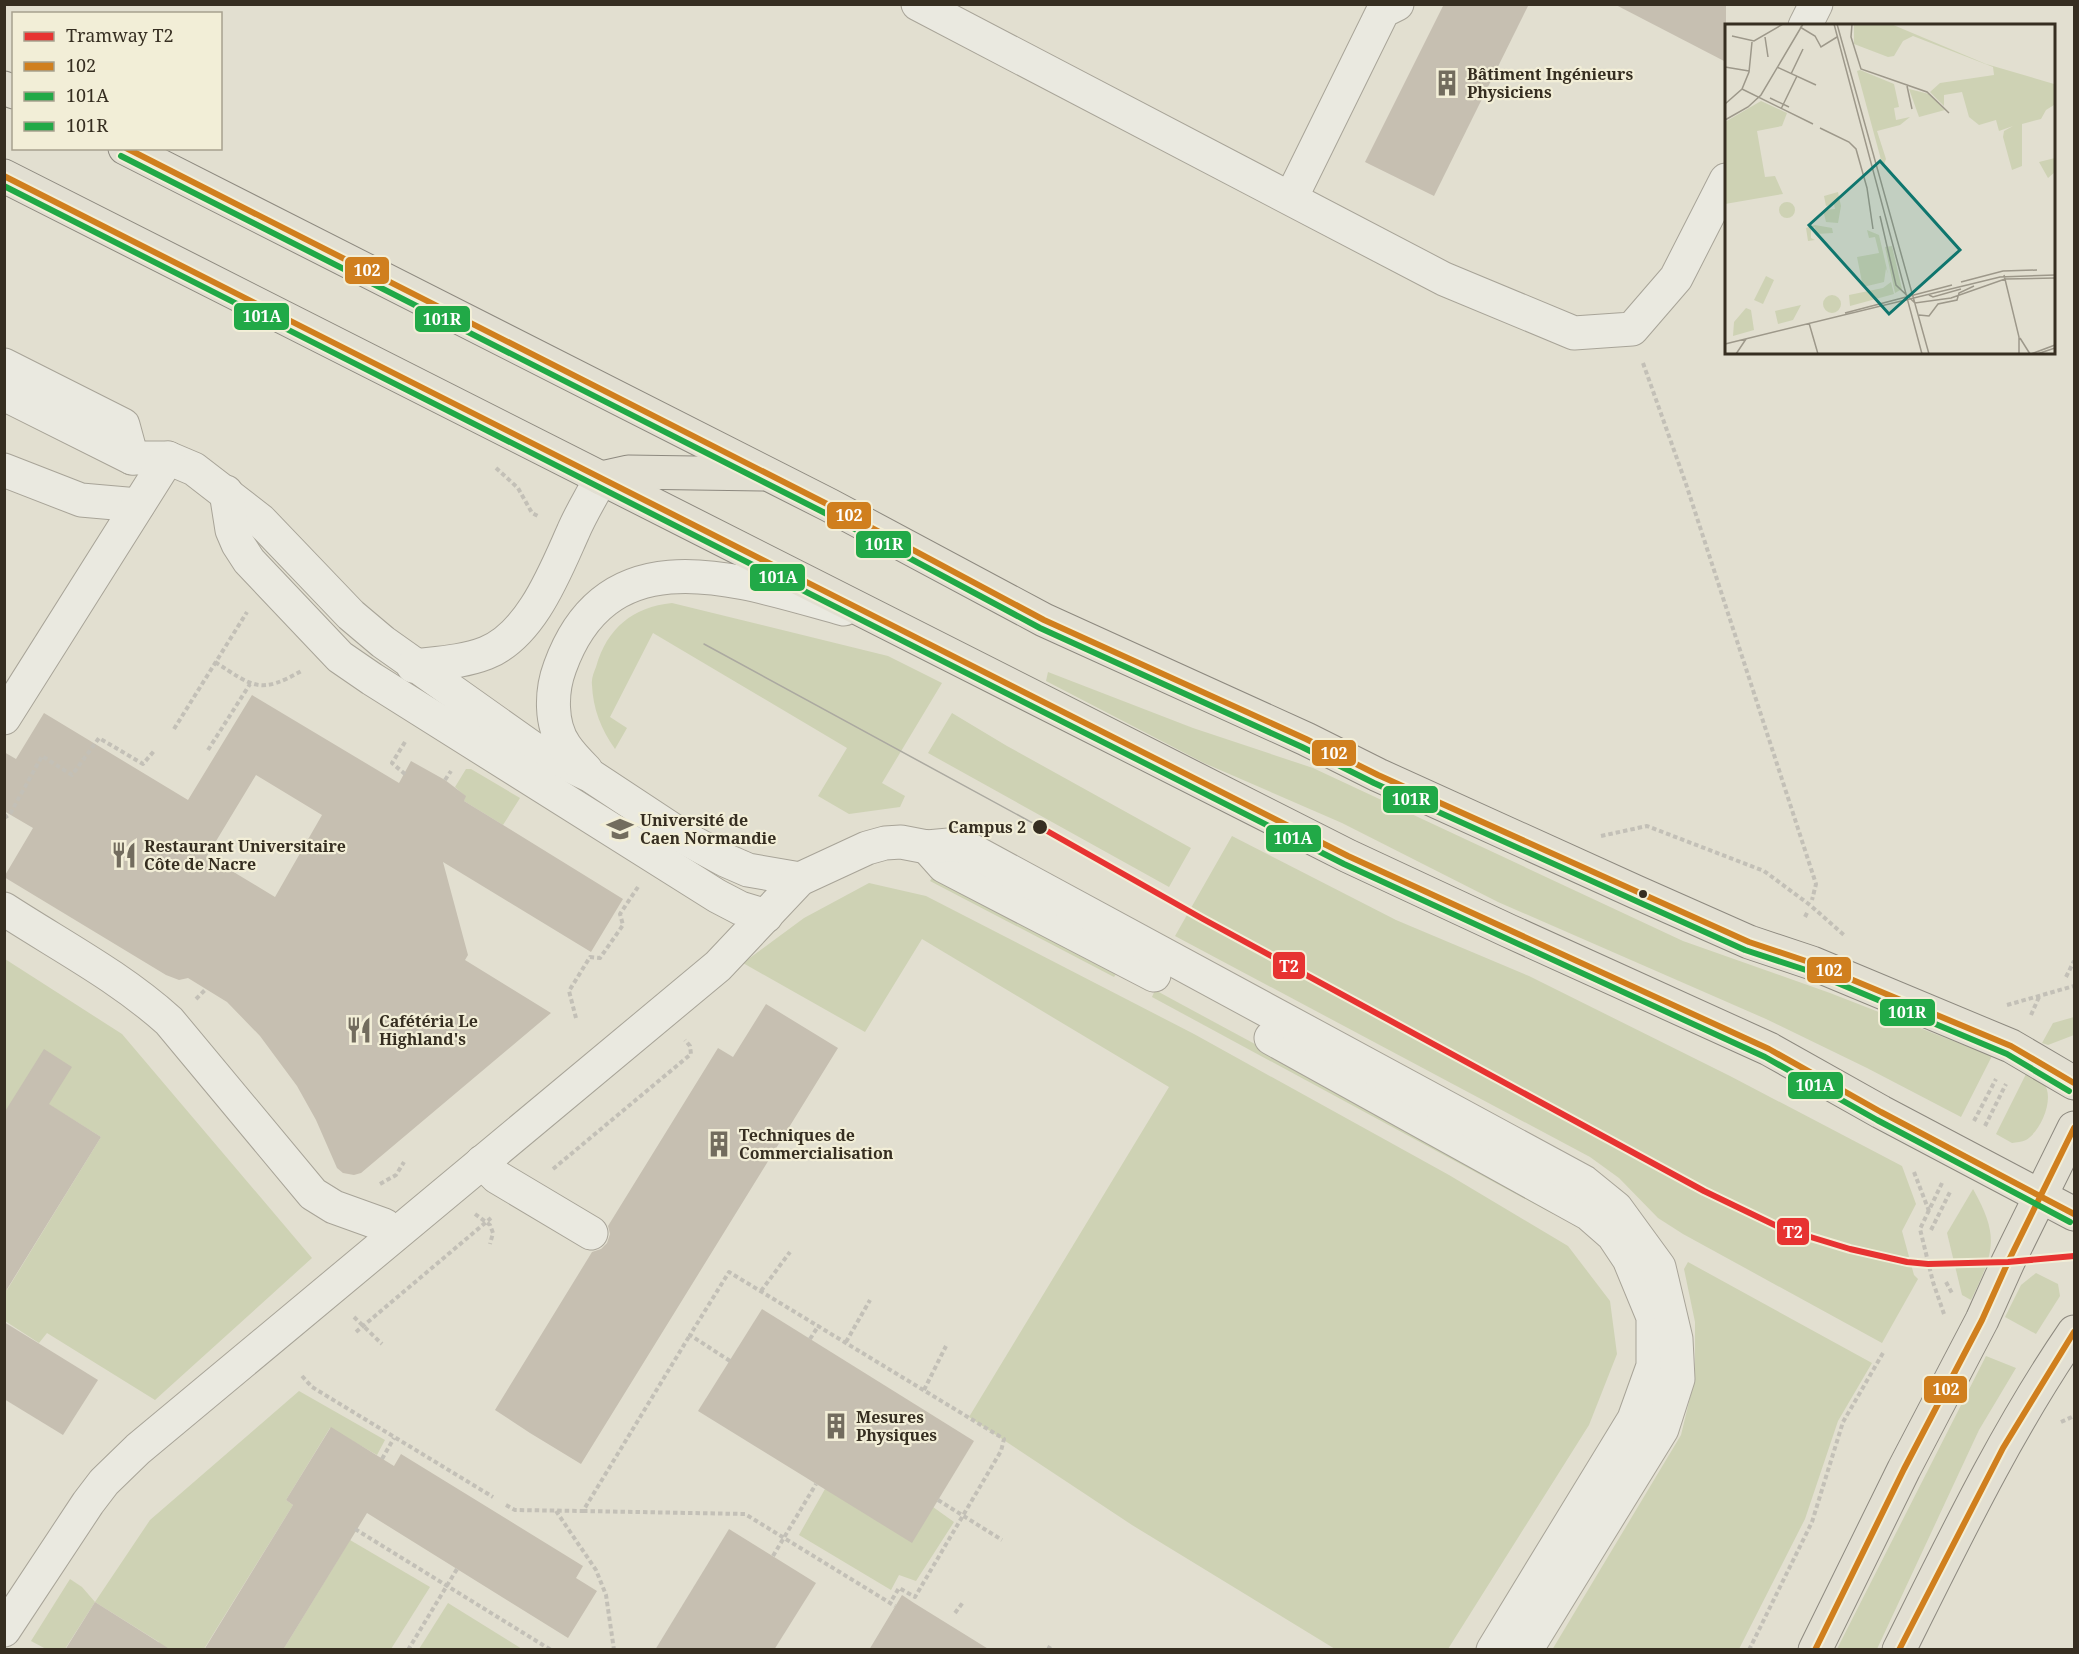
<svg xmlns="http://www.w3.org/2000/svg" width="2079" height="1654" viewBox="0 0 2079 1654" font-family="'Noto Serif',serif">
	<rect width="100%" height="100%" fill="#e2dfd0"/>
	<!-- green -->
	<g fill="#ced2b4">
		<path d="M672,603L888,656L942,683L882,783L905,796L900,807L849,814L818,796L847,748L653,633L610,717L627,728L615,749C601,729 593,709 592,685C591,679 594,672 596,667C607,628 633,607 672,603Z"/>
		<polygon points="1048,672 1193,728 1313,768 1683,941 1830,993 1992,1056 1961,1117 1867,1068 1766,1019 1498,902 1342,823 1204,763 1046,681"/>
		<polygon points="952,713 1007,746 1191,848 1169,887 928,753"/>
		<polygon points="466,769 471,769 520,798 503,825 464,801 465,796 455,787"/>
		<polygon points="1232,836 1396,920 1529,976 1730,1076 1902,1166 1916,1204 1902,1231 1914,1275 1918,1279 1882,1343 1683,1234 1658,1218 1619,1178 1590,1157 1175,936"/>
		<polygon points="935,873 1118,971 1114,977 930,881"/>
		<polygon points="869,883 926,896 1194,1034 1449,1175 1568,1246 1610,1301 1617,1354 1589,1425 1448,1649 1335,1649 1132,1525 969,1417 1169,1087 922,939 865,1032 743,963 804,918"/>
		<polygon points="5,959 122,1034 312,1258 155,1400 47,1333 39,1343 5,1321 4,1289 7,1290 101,1137 21,1087 5,1113"/>
		<polygon points="1155,990 1556,1207 1553,1214 1152,997"/>
		<polygon points="2074,1017 2074,1035 2048,1045 2042,1043 2053,1023"/>
		<path d="M2026,1074C2032,1076 2039,1078 2043,1082C2056,1097 2041,1131 2026,1140C2022,1142 2016,1142 2012,1143L1996,1134Z"/>
		<path d="M1973,1189C2000,1237 1994,1252 1971,1300L1962,1295L1947,1233Z"/>
		<polygon points="1688,1262 1872,1363 1838,1421 1805,1519 1739,1649 1552,1650 1681,1435 1695,1377 1695,1322 1684,1269"/>
		<polygon points="2036,1273 2058,1284 2060,1296 2036,1334 2005,1317 2021,1285"/>
		<polygon points="1986,1356 2016,1368 1979,1430 1877,1649 1837,1649"/>
		<polygon points="299,1391 385,1440 377,1455 330,1428 286,1500 293,1505 204,1649 155,1649 159,1642 95,1602 65,1649 46,1649 31,1641 70,1579 82,1587 95,1602 150,1520"/>
		<polygon points="825,1489 933,1507 954,1522 916,1581 899,1575 891,1590 799,1535"/>
		<polygon points="350,1540 430,1587 391,1649 283,1650"/>
		<polygon points="448,1603 522,1649 419,1649"/>
	</g>
	<!-- building -->
	<g fill="#c6bfb1" fill-rule="evenodd">
		<polygon points="1444,4 1529,4 1434,196 1365,162"/>
		<polygon points="1614,4 1726,4 1726,62"/>
		<path d="M252,695L399,783L411,761L445,780L466,796L464,801L623,899L591,952L443,862L468,955L465,960L551,1013L361,1173L354,1175L343,1173L337,1168L316,1120L297,1086L260,1036L227,1002L188,978L179,980L166,975L4,877L33,828L4,811V752L16,759L44,713L188,800ZM256,775L322,815L275,897L207,856Z"/>
		<polygon points="766,1004 838,1048 581,1464 530,1433 495,1410 592,1252 601,1249 607,1243 610,1234 608,1226 718,1048 733,1057"/>
		<polygon points="44,1049 72,1067 49,1104 101,1137 4,1294 4,1113"/>
		<polygon points="762,1309 974,1441 912,1543 698,1411"/>
		<polygon points="4,1322 98,1380 63,1435 4,1399"/>
		<polygon points="331,1427 394,1466 401,1454 583,1566 576,1578 597,1591 568,1638 367,1513 283,1650 204,1650 293,1505 286,1500"/>
		<polygon points="729,1529 816,1583 774,1650 655,1650"/>
		<polygon points="902,1595 914,1603 990,1650 869,1650"/>
		<polygon points="95,1602 171,1650 65,1650"/>
	</g>
	<g fill="none" stroke-linecap="round" stroke-linejoin="round">
		<!-- minor casing -->
		<g stroke="#a8a498" stroke-width="35">
			<g id="minor">
				<polyline points="918,4 1444,279 1574,333 1632,329 1676,278 1726,180"/>
				<polyline points="1805,26 1816,4"/>
				<polyline points="1291,198 1383,11 1397,4"/>
				<polyline points="4,365 123,425 132,458"/>
				<polyline points="4,394 132,458 168,458 194,469 260,520 351,615 383,642 531,747 591,776 685,838 725,860 748,870 800,879"/>
				<polyline points="4,470 81,500 138,505"/>
				<polyline points="226,492 232,530 238,544 249,561 340,657 372,679 717,896 740,908 766,916"/>
				<path d="M413,666C438,663 463,662 486,653C531,635 555,572 573,532C581,513 592,496 601,478"/>
				<polyline points="4,718 168,458"/>
				<path d="M586,770C579,763 571,755 565,746C550,724 551,691 560,667C609,531 741,581 844,609"/>
				<polyline points="927,847 944,866 1154,975"/>
				<path d="M4,909C61,946 119,976 169,1021L313,1194L334,1207L384,1225L393,1236"/>
				<polyline points="1271,1038 1589,1214 1613,1235 1629,1259 1653,1317 1653,1366 1634,1419 1493,1650"/>
				<polyline points="482,1162 497,1177 591,1233"/>
				<polyline points="4,1630 88,1503 104,1482 138,1449 718,966 800,879 867,848 885,843 901,842 927,847 960,844 1584,1182 1616,1208 1659,1267 1676,1339 1678,1379 1662,1429 1526,1650"/>
			</g>
		</g>
		<!-- major casing -->
		<g stroke="#8d897f" stroke-width="35">
			<g id="major">
				<polyline points="4,88 14,92"/>
				<polyline points="125,148 829,505 1044,620 1306,739 1378,775 1636,892 1749,942 1812,963 2011,1046 2074,1083"/>
				<polyline points="4,176 1348,856 1509,931 1769,1049 1881,1112 2074,1214"/>
				<polyline points="601,478 628,472 762,474"/>
				<polyline points="1815,1650 1904,1469 1982,1320 2008,1262 2074,1128"/>
				<path d="M1899,1650C1953,1542 2006,1431 2074,1332"/>
			</g>
		</g>
		<!-- path -->
		<g stroke="#c3c0b7" stroke-width="4" stroke-dasharray="4.5 3" stroke-linecap="butt">
			<polyline points="1643,363 1686,484 1816,884 1812,900"/>
			<polyline points="496,468 518,488 532,513 540,517"/>
			<path d="M215,662C254,687 260,695 303,670"/>
			<polyline points="174,729 247,612"/>
			<polyline points="405,742 392,763 406,775"/>
			<polyline points="208,750 250,684"/>
			<polyline points="445,780 451,771"/>
			<polyline points="4,818 10,814 42,756 72,775 99,738 143,764 154,751"/>
			<polyline points="1601,836 1647,826 1764,871 1810,905 1844,935"/>
			<polyline points="1805,917 1808,911"/>
			<polyline points="2066,977 2074,961"/>
			<polyline points="196,999 206,989"/>
			<polyline points="2007,1005 2074,986"/>
			<polyline points="2031,1015 2039,997"/>
			<polyline points="576,1018 569,991 590,957 600,958 623,925 620,914 638,887"/>
			<polyline points="1974,1121 1996,1079"/>
			<polyline points="1985,1126 2006,1084"/>
			<polyline points="553,1169 691,1054 690,1046 685,1040"/>
			<polyline points="1914,1172 1929,1211"/>
			<polyline points="1942,1183 1920,1229 1933,1282 1944,1314"/>
			<polyline points="380,1184 396,1175 404,1162"/>
			<polyline points="475,1214 490,1225 493,1233 490,1244"/>
			<polyline points="1931,1230 1951,1190"/>
			<polyline points="1946,1282 1953,1295"/>
			<polyline points="761,1291 790,1252"/>
			<polyline points="354,1317 382,1344"/>
			<polyline points="356,1332 491,1218"/>
			<polyline points="810,1339 819,1325"/>
			<polyline points="846,1342 870,1300"/>
			<polyline points="730,1361 690,1335 729,1272 1004,1439 1001,1451 915,1597 899,1588 890,1603"/>
			<polyline points="302,1376 312,1387 493,1497"/>
			<polyline points="924,1390 946,1346"/>
			<polyline points="2061,1422 2074,1416"/>
			<polyline points="382,1459 394,1438"/>
			<polyline points="938,1500 1002,1540"/>
			<polyline points="506,1505 515,1510 583,1511 690,1335"/>
			<polyline points="556,1511 596,1570 606,1595 614,1650"/>
			<polyline points="583,1511 745,1514 895,1606"/>
			<polyline points="355,1529 551,1650"/>
			<polyline points="773,1556 816,1484"/>
			<polyline points="955,1613 964,1601"/>
			<polyline points="408,1650 457,1569"/>
			<polyline points="1048,1650 1050,1646"/>
			<polyline points="1749,1650 1812,1522 1843,1422 1883,1353"/>
		</g>
		<!-- minor -->
		<use href="#minor" stroke="#eae9e0" stroke-width="33"/>
		<!-- major -->
		<use href="#major" stroke="#e2dfd2" stroke-width="33"/>
		<!-- tram -->
		<polyline stroke="#aba9a0" stroke-width="1.5" points="704,644 1040,827"/>
		<!-- bus-1 casing -->
		<g stroke="#f2eed7" stroke-width="10">
			<g id="bus-1">
				<polyline points="126,148 829,505 1044,620 1306,739 1378,775 1749,942 1812,963 2011,1046 2074,1083"/>
				<polyline points="4,176 1348,856 1769,1049 1881,1112 2074,1214"/>
				<polyline points="1815,1650 1904,1469 1982,1320 2008,1262 2074,1128"/>
				<polyline points="1899,1650 2003,1448 2074,1332"/>
			</g>
		</g>
		<!-- bus-2 casing -->
		<g stroke="#f2eed7" stroke-width="10">
			<polyline id="bus-2" points="4,186 1344,864 1765,1057 1877,1120 2070,1222"/>
		</g>
		<!-- bus-3 casing -->
		<g stroke="#f2eed7" stroke-width="10">
			<polyline id="bus-3" points="121,156 825,513 1040,628 1302,747 1374,783 1745,950 1809,971 2007,1054 2069,1091"/>
		</g>
		<!-- bus-1 -->
		<use href="#bus-1" stroke="#d07f1e" stroke-width="6"/>
		<!-- bus-2 -->
		<use href="#bus-2" stroke="#21a947" stroke-width="6"/>
		<!-- bus-3 -->
		<use href="#bus-3" stroke="#21a947" stroke-width="6"/>
		<!-- tram-1 casing -->
		<g stroke="#f2eed7" stroke-width="10">
			<polyline id="tram-1" points="1040,827 1203,919 1704,1191 1781,1228 1850,1249 1907,1262 1928,1264 2008,1262 2074,1256"/>
		</g>
		<!-- tram-1 -->
		<use href="#tram-1" stroke="#e73331" stroke-width="6"/>
	</g>
	<!-- icons -->
	<defs>
		<g id="building-bare" transform="scale(2.07)"><path d="M-4-6H4V6H1V3H-1V6H-4ZM-2.5-4.3h1.7v1.8h-1.7ZM.8-4.3h1.7v1.8H.8ZM-2.5-1h1.7V.8h-1.7ZM.8-1h1.7V.8H.8Z" fill="#726c5e" stroke="#f2eed7" stroke-width="2.5" paint-order="stroke"/></g>
		<g id="university-bare" transform="scale(2.07)"><path d="M0-5L7-2L0 1L-7-2ZM-4 1L0 2.5L4 1V4Q0 6-4 4Z" fill="#726c5e" stroke="#f2eed7" stroke-width="2.5" paint-order="stroke"/></g>
		<g id="restaurant-bare" transform="scale(2.07)"><path d="M-5-6h1v4h1v-4h1v4h1v-4h1v5L-1.5 .5V6h-2V.5L-5-1ZM5-6V6H3V1.5H1.5Q1.5-4 5-6Z" fill="#726c5e" stroke="#f2eed7" stroke-width="2.5" paint-order="stroke"/></g>
	</defs>
	<g fill-rule="evenodd">
		<use href="#building-bare" x="1447" y="83"/>
		<use href="#university-bare" x="620" y="829"/>
		<use href="#restaurant-bare" x="124" y="855"/>
		<use href="#restaurant-bare" x="359" y="1030"/>
		<use href="#building-bare" x="719" y="1144"/>
		<use href="#building-bare" x="836" y="1426"/>
	</g>
	<!-- markers -->
	<g fill="#362e21" stroke="#f2eed7" stroke-width="2">
		<circle cx="1040" cy="827" r="8"/>
		<circle cx="1643" cy="894" r="5"/>
	</g>
	<g text-anchor="middle" dominant-baseline="central" stroke-width="4.5" stroke-linejoin="round" paint-order="stroke">
		<!-- poi labels -->
		<g font-size="16" font-weight="bold" fill="#362e21" stroke="#f2eed7" text-anchor="start">
			<text x="1467" y="74">Bâtiment Ingénieurs<tspan x="1467" dy="18">Physiciens</tspan></text>
			<text x="640" y="820">Université de<tspan x="640" dy="18">Caen Normandie</tspan></text>
			<text x="144" y="846">Restaurant Universitaire<tspan x="144" dy="18">Côte de Nacre</tspan></text>
			<text x="379" y="1021">Cafétéria Le<tspan x="379" dy="18">Highland's</tspan></text>
			<text x="739" y="1135">Techniques de<tspan x="739" dy="18">Commercialisation</tspan></text>
			<text x="856" y="1417">Mesures<tspan x="856" dy="18">Physiques</tspan></text>
		</g>
		<!-- stop labels -->
		<g font-size="16" font-weight="bold" fill="#362e21" stroke="#f2eed7" text-anchor="end">
			<text x="1026" y="827">Campus 2</text>
		</g>
	</g>
	<!-- overview -->
	<g transform="translate(1725 24)">
		<rect width="330" height="330" fill="#e2dfd0"/>
		<path d="M129,0H166L261,40L329,60V81L321,86L316,95L297,100V142L287,146L278,113L279,107L288,102L274,107L271,96L254,101L244,93L237,68L219,71V82L205,68L215,59L269,51L268,43L188,12L178,17L169,32L163,33L129,20ZM135,46L169,60L174,83L169,84L171,96L185,93L175,101L152,107L161,135L158,143L132,47ZM184,65L204,70L220,86L194,93ZM36,77L62,89L57,102L32,107L40,153L50,152L58,170L0,180V98ZM330,134V148L323,154L314,138ZM113,168L116,182L113,199L101,198L98,186L110,185L109,180L101,182L99,172ZM54 186a8 8 0 1 1 16 0a8 8 0 1 1-16 0ZM90,201L107,204L108,209L91,210L90,203L86,204V214L90,216L83,217L81,204ZM142,206L154,211L163,250L161,244L159,258L138,263L132,233L154,229L150,213L144,214ZM167,222L177,265L170,269L160,223ZM41,252L49,256L38,280L29,276ZM166,258L169,270L125,282L124,271L158,264ZM98 280a9 9 0 1 1 18 0a9 9 0 1 1-18 0ZM76,281L68,296L53,300L50,287ZM21,284L26,286L29,306L8,312L9,298Z" fill="#ced2b4"/>
		<path fill="none" stroke="#9d988a" stroke-width="1.5" d="M109,0L197,330M112,0L204,330M127,0L126,13L136,45L202,68L224,89M75,3L90,12L96,23L112,13M7,12L29,17L58,0M40,13L43,33M0,43L24,47M52,43L91,61M66,50L78,25M182,62L187,85M17,65L88,100M45,74L64,83M0,80L17,65L24,48L27,18M56,85L72,52M0,96L23,83L36,71L78,0M95,104L124,118L131,125L142,164L148,205M155,192L171,261L190,279L226,274L280,255L330,254M279,251L294,313V330M236,258L278,247L312,246M204,271L208,273L236,265M120,289L227,261M194,291L204,292L213,280L232,276L234,269L249,262M84,299L93,330M295,314L305,330M0,320L275,253L330,251M11,330L21,315M306,330L330,321M312,330L330,324"/>
		<path fill="#0f766e" fill-opacity="0.15" stroke="#0f766e" stroke-width="3" d="M155,137L235,226L164,290L84,201Z"/>
		<rect width="330" height="330" fill="none" stroke="#362e21" stroke-width="3"/>
	</g>
	<g stroke="#f2eed7" stroke-width="2">
		<rect x="344" y="256" width="46" height="29" rx="6" fill="#d07f1e"/>
		<rect x="233" y="302" width="57" height="29" rx="6" fill="#21a947"/>
		<rect x="414" y="305" width="57" height="28" rx="6" fill="#21a947"/>
		<rect x="826" y="501" width="46" height="29" rx="6" fill="#d07f1e"/>
		<rect x="855" y="530" width="57" height="29" rx="6" fill="#21a947"/>
		<rect x="749" y="563" width="57" height="29" rx="6" fill="#21a947"/>
		<rect x="1311" y="739" width="46" height="28" rx="6" fill="#d07f1e"/>
		<rect x="1382" y="785" width="57" height="29" rx="6" fill="#21a947"/>
		<rect x="1265" y="824" width="57" height="29" rx="6" fill="#21a947"/>
		<rect x="1272" y="951" width="34" height="29" rx="6" fill="#e73331"/>
		<rect x="1806" y="956" width="46" height="28" rx="6" fill="#d07f1e"/>
		<rect x="1879" y="998" width="57" height="29" rx="6" fill="#21a947"/>
		<rect x="1787" y="1071" width="57" height="29" rx="6" fill="#21a947"/>
		<rect x="1776" y="1217" width="34" height="29" rx="6" fill="#e73331"/>
		<rect x="1923" y="1375" width="45" height="29" rx="6" fill="#d07f1e"/>
	</g>
	<g font-size="16" text-anchor="middle" font-weight="bold" fill="#fff">
		<text x="367" y="276">102</text>
		<text x="262" y="322">101A</text>
		<text x="442" y="325">101R</text>
		<text x="849" y="521">102</text>
		<text x="884" y="550">101R</text>
		<text x="778" y="583">101A</text>
		<text x="1334" y="759">102</text>
		<text x="1411" y="805">101R</text>
		<text x="1293" y="844">101A</text>
		<text x="1289" y="972">T2</text>
		<text x="1829" y="976">102</text>
		<text x="1907" y="1018">101R</text>
		<text x="1815" y="1091">101A</text>
		<text x="1793" y="1238">T2</text>
		<text x="1946" y="1395">102</text>
	</g>
	<!-- border -->
	<rect width="2079" height="1654" fill="none" stroke="#362e21" stroke-width="12"/>
	<!-- legend -->
	<rect x="12" y="12" width="210" height="138" fill="#f2eed7" stroke="#a7a18e" stroke-width="1.5"/>
	<rect x="24" y="32" width="30" height="9" fill="#e73331" stroke="#a7a18e" stroke-width="1.5"/>
	<text x="66" y="42" font-size="18" fill="#362e21">Tramway T2</text>
	<rect x="24" y="62" width="30" height="9" fill="#d07f1e" stroke="#a7a18e" stroke-width="1.5"/>
	<text x="66" y="72" font-size="18" fill="#362e21">102</text>
	<rect x="24" y="92" width="30" height="9" fill="#21a947" stroke="#a7a18e" stroke-width="1.5"/>
	<text x="66" y="102" font-size="18" fill="#362e21">101A</text>
	<rect x="24" y="122" width="30" height="9" fill="#21a947" stroke="#a7a18e" stroke-width="1.5"/>
	<text x="66" y="132" font-size="18" fill="#362e21">101R</text>
</svg>
